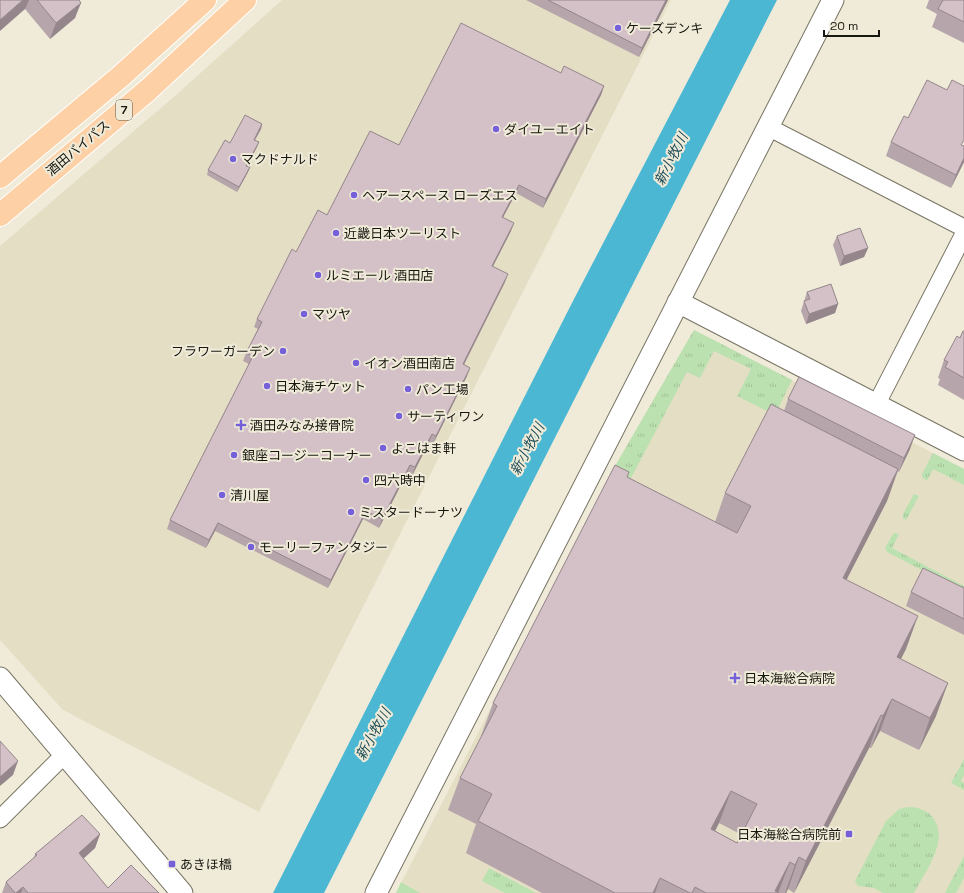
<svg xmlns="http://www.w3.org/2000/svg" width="964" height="893" viewBox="0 0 964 893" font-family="'Space Grotesk','Noto Sans JP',sans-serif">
	<defs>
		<pattern id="grass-tufts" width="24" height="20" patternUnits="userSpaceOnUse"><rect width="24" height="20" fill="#bce1b0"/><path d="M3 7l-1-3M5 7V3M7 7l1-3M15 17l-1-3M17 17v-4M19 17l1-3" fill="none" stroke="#a1c096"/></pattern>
	</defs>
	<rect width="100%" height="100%" fill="#efebd8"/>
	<!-- built -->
	<g fill="#e4dec5">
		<polygon points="282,0 671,0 259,812 63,710 0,640 0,246 176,95"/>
		<polygon points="694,330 964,469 964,893 396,893 611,473"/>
	</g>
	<!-- grass -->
	<g fill="url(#grass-tufts)">
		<polygon points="694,330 792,380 775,415 737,396 751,369 714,351 700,378 687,372 631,478 619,481 611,473"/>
		<polygon points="933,453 964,469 964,485 933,469 927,481 922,477 922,474"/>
		<polygon points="914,494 919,496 906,520 903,518 903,514"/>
		<polygon points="896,533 899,534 892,548 964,586 964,592 887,552 885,548 893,534"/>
		<polygon points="964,759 964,775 961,781 964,783 964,790 951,783"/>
		<path d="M908,807C918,807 928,810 934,819C949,842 925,872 914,893H883L874,888L858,886L855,881L886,821L899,809Z"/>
		<polygon points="964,856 964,878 956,893 945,893"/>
		<polygon points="489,868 536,893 505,893 482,881"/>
		<polygon points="401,882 420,893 396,893"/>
	</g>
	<!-- water -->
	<polygon fill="#4cb7d3" points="730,0 777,0 324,893 273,893 574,299"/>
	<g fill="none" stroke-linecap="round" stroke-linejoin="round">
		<!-- minor casing -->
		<g stroke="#787464" stroke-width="19">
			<g id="minor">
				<polyline points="768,127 964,228"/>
				<polyline points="876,405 964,234"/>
				<polyline points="0,819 64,755"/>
			</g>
		</g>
		<!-- tertiary casing -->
		<g stroke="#787464" stroke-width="23">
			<g id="tertiary">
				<polyline points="678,302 964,450"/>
				<polyline points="0,678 182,893"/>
				<polyline points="376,893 833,0"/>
			</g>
		</g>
		<!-- trunk casing -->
		<g stroke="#fff" stroke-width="24">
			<g id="trunk">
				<polyline points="0,177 121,76 205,0"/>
				<polyline points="0,215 148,90 245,0"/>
			</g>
		</g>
		<!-- minor -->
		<use href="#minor" stroke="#fff" stroke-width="17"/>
		<!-- tertiary -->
		<use href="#tertiary" stroke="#fff" stroke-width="21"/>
		<!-- trunk -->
		<use href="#trunk" stroke="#fed0a6" stroke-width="22"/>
	</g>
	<!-- wall -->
	<g fill="#b6a5ab" fill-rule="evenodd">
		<polygon points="0,0 79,0 75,18 50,39 25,9"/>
		<polygon points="526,0 668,0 639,57"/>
		<polygon points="929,0 964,0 964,43 932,27 937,14 926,8"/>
		<polygon points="561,73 604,86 601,95 543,208 516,193 503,217 511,231 493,266 505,282 464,365 467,376 433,444 429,442 412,476 407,473 379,528 363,519 328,588 215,531 206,548 167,529 170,520 249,364 243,361 246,353 258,329 254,327 257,319 296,252 327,215 399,145"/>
		<polygon points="262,124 261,129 255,140 257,147 247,166 250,167 248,172 237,192 207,175 208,170 230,143"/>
		<polygon points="891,142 963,146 964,162 951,188 886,156"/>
		<polygon points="837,236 868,248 864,257 840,266 833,245"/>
		<polygon points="807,292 838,304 835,313 806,324 801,311"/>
		<polygon points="964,331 964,400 938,385 940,379 938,378 944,360"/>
		<path d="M788,399L910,449L899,472L898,471L887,501L846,580L906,649L901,659L936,716L919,750L880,731L871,748H869L794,893L788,889L786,893H542L466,853L476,824L448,810L460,778L482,736H481L493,703L627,477L715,522L725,493L784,411ZM719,823L742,835L737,843L715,831Z"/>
		<polygon points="964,588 964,635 906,606 911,592"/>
		<polygon points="100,834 95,848 83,859 108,888 159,893 2,893 6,882 34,858 35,854"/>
	</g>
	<!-- shaded-wall -->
	<g fill="#94868b">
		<polygon points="23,0 29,0 25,9 0,31 0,20"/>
		<polygon points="666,0 668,0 639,57 642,48"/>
		<polygon points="81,3 75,18 50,39 56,23"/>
		<polygon points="604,86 601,95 543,208 546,199"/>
		<polygon points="262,124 261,129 252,145 254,140"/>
		<polygon points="259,142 257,147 244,170 246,166"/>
		<polygon points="964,158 964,162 951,188 956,175"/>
		<polygon points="250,167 248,172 237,192 239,187"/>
		<polygon points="519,185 516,193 499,225 502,217"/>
		<polygon points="514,223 511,231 489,274 492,266"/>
		<polygon points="868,248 864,257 840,266 844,256"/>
		<polygon points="508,274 505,282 460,372 463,364"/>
		<polygon points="838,304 835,313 806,324 809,314"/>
		<polygon points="470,368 467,376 433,444 436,436"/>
		<polygon points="432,434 429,442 412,476 415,467"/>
		<polygon points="915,435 910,449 899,472 904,458"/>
		<polygon points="410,465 407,473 379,528 382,519"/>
		<polygon points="898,469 887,501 831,610 843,578"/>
		<polygon points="366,511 363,519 328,588 331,580"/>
		<polygon points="218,523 215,531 206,548 209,540"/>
		<polygon points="918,616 906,649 885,689 897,657"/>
		<polygon points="948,683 936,716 919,750 930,718"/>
		<polygon points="892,699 880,731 871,748 883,716"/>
		<polygon points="881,715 869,748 794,893 806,861"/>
		<polygon points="18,761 13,775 0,786 0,777"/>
		<polygon points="731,791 719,823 699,862 711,829"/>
		<polygon points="100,834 95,848 74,867 79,853"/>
		<polygon points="799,857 788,889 786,893 785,893 795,865"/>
		<polygon points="790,862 778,893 774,893"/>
		<polygon points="660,878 655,893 653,893"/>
		<polygon points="23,887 21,893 16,893"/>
	</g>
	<!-- building -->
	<g fill="#d4c0c7" stroke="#94868b" fill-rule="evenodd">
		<polygon points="0,0 23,0 0,20"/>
		<polygon points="37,0 79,0 81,3 56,23"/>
		<polygon points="548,0 666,0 642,48"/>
		<polygon points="943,0 964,0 964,22 938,9"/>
		<polygon points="461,23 561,73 564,66 604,86 546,199 519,185 502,217 514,223 492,266 508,274 463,364 470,368 436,436 432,434 415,467 410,465 382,519 366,511 331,580 218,523 209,540 170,520 253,356 246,353 262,322 257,319 292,249 296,252 318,210 327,215 370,131 399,145"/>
		<polygon points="927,80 947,90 952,80 964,86 964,140 961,145 964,146 964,158 956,175 891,142 904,116 908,118"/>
		<polygon points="245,115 262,124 254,140 259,142 246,166 250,167 239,187 208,170 225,140 230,143"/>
		<polygon points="860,228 868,248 844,256 837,236"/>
		<polygon points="831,284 838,304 809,314 804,301 810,299 807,292"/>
		<polygon points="963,331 964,331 964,378 945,367 948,362 944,360 957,336 960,338"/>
		<polygon points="799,377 915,435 904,458 788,399"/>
		<path d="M771,404L898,469L843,578L918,616L897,657L948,683L930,718L892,699L883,716L881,715L806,861L799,857L795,865L790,862L775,891L779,893H706L695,887L692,893H690L660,878L653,893H615L478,821L492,794L460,778L497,706L493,703L615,465L629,472L627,477L737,533L751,506L725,493ZM731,791L757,804L737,843L711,829Z"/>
		<polygon points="923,568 964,588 964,619 911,592"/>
		<polygon points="0,741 18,761 0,777"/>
		<polygon points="82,815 100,834 79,853 108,888 131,865 159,893 28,893 23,887 16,893 15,893 6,882 37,855 35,854"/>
	</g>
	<!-- markers -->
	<g fill="#7660da" stroke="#efebd8" stroke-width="1.5">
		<circle cx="618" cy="28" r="4"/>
		<circle cx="496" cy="129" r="4"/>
		<circle cx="233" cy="159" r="4"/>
		<circle cx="354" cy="195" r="4"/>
		<circle cx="336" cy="233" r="4"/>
		<circle cx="318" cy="275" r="4"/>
		<circle cx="304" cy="314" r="4"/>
		<circle cx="283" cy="351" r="4"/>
		<circle cx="356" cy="363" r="4"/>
		<circle cx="267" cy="386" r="4"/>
		<circle cx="408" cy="389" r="4"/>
		<circle cx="399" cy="416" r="4"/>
		<path d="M239 419h4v4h4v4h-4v4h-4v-4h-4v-4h4z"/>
		<circle cx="383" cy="448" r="4"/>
		<circle cx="234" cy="455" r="4"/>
		<circle cx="366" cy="480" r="4"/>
		<circle cx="222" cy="495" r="4"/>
		<circle cx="351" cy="512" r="4"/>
		<circle cx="251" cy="547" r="4"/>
		<path d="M733 672h4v4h4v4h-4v4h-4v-4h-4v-4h4z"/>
		<rect x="845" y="830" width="8" height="8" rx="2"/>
		<rect x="168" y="860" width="8" height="8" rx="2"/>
	</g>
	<g text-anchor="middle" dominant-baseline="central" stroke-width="4" stroke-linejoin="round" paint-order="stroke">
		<!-- shield labels -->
		<rect fill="#efebd8" stroke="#58564b" stroke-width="1" x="116" y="100" width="16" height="20" rx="3"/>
		<g font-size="12" font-weight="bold" fill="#17160f">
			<text x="124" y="110">7</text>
		</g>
		<!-- poi labels -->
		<g font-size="13" fill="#17160f" stroke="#efebd8" text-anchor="start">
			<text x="626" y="28">ケーズデンキ</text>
			<text x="504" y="129">ダイユーエイト</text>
			<text x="241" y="159">マクドナルド</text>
			<text x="362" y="195">ヘアースペース ローズエス</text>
			<text x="344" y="233">近畿日本ツーリスト</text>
			<text x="326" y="275">ルミエール 酒田店</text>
			<text x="312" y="314">マツヤ</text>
			<text x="275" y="351" text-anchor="end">フラワーガーデン</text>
			<text x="364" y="363">イオン酒田南店</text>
			<text x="275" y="386">日本海チケット</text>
			<text x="416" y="389">パン工場</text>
			<text x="407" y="416">サーティワン</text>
			<text x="250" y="425">酒田みなみ接骨院</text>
			<text x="391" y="448">よこはま軒</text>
			<text x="242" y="455">銀座コージーコーナー</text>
			<text x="374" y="480">四六時中</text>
			<text x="230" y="495">清川屋</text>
			<text x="359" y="512">ミスタードーナツ</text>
			<text x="259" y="547">モーリーファンタジー</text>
			<text x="744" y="678">日本海総合病院</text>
			<text x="841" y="834" text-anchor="end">日本海総合病院前</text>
			<text x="180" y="864">あきほ橋</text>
		</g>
		<!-- street labels -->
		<g font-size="13" fill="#17160f" stroke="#efebd8">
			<text transform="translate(78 148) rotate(-40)">酒田バイパス</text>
		</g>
		<!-- water labels -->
		<g font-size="14" font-style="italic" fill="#1f4d59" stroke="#efebd8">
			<text transform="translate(671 159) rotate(-63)">新小牧川</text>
			<text transform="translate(527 449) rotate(-62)">新小牧川</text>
			<text transform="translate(373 734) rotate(-61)">新小牧川</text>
		</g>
	</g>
	<!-- scale -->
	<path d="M824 30v6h55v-6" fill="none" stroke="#17160f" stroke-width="2"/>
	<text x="830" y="30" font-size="12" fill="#17160f" stroke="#efebd8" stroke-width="3" paint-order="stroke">20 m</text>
</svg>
